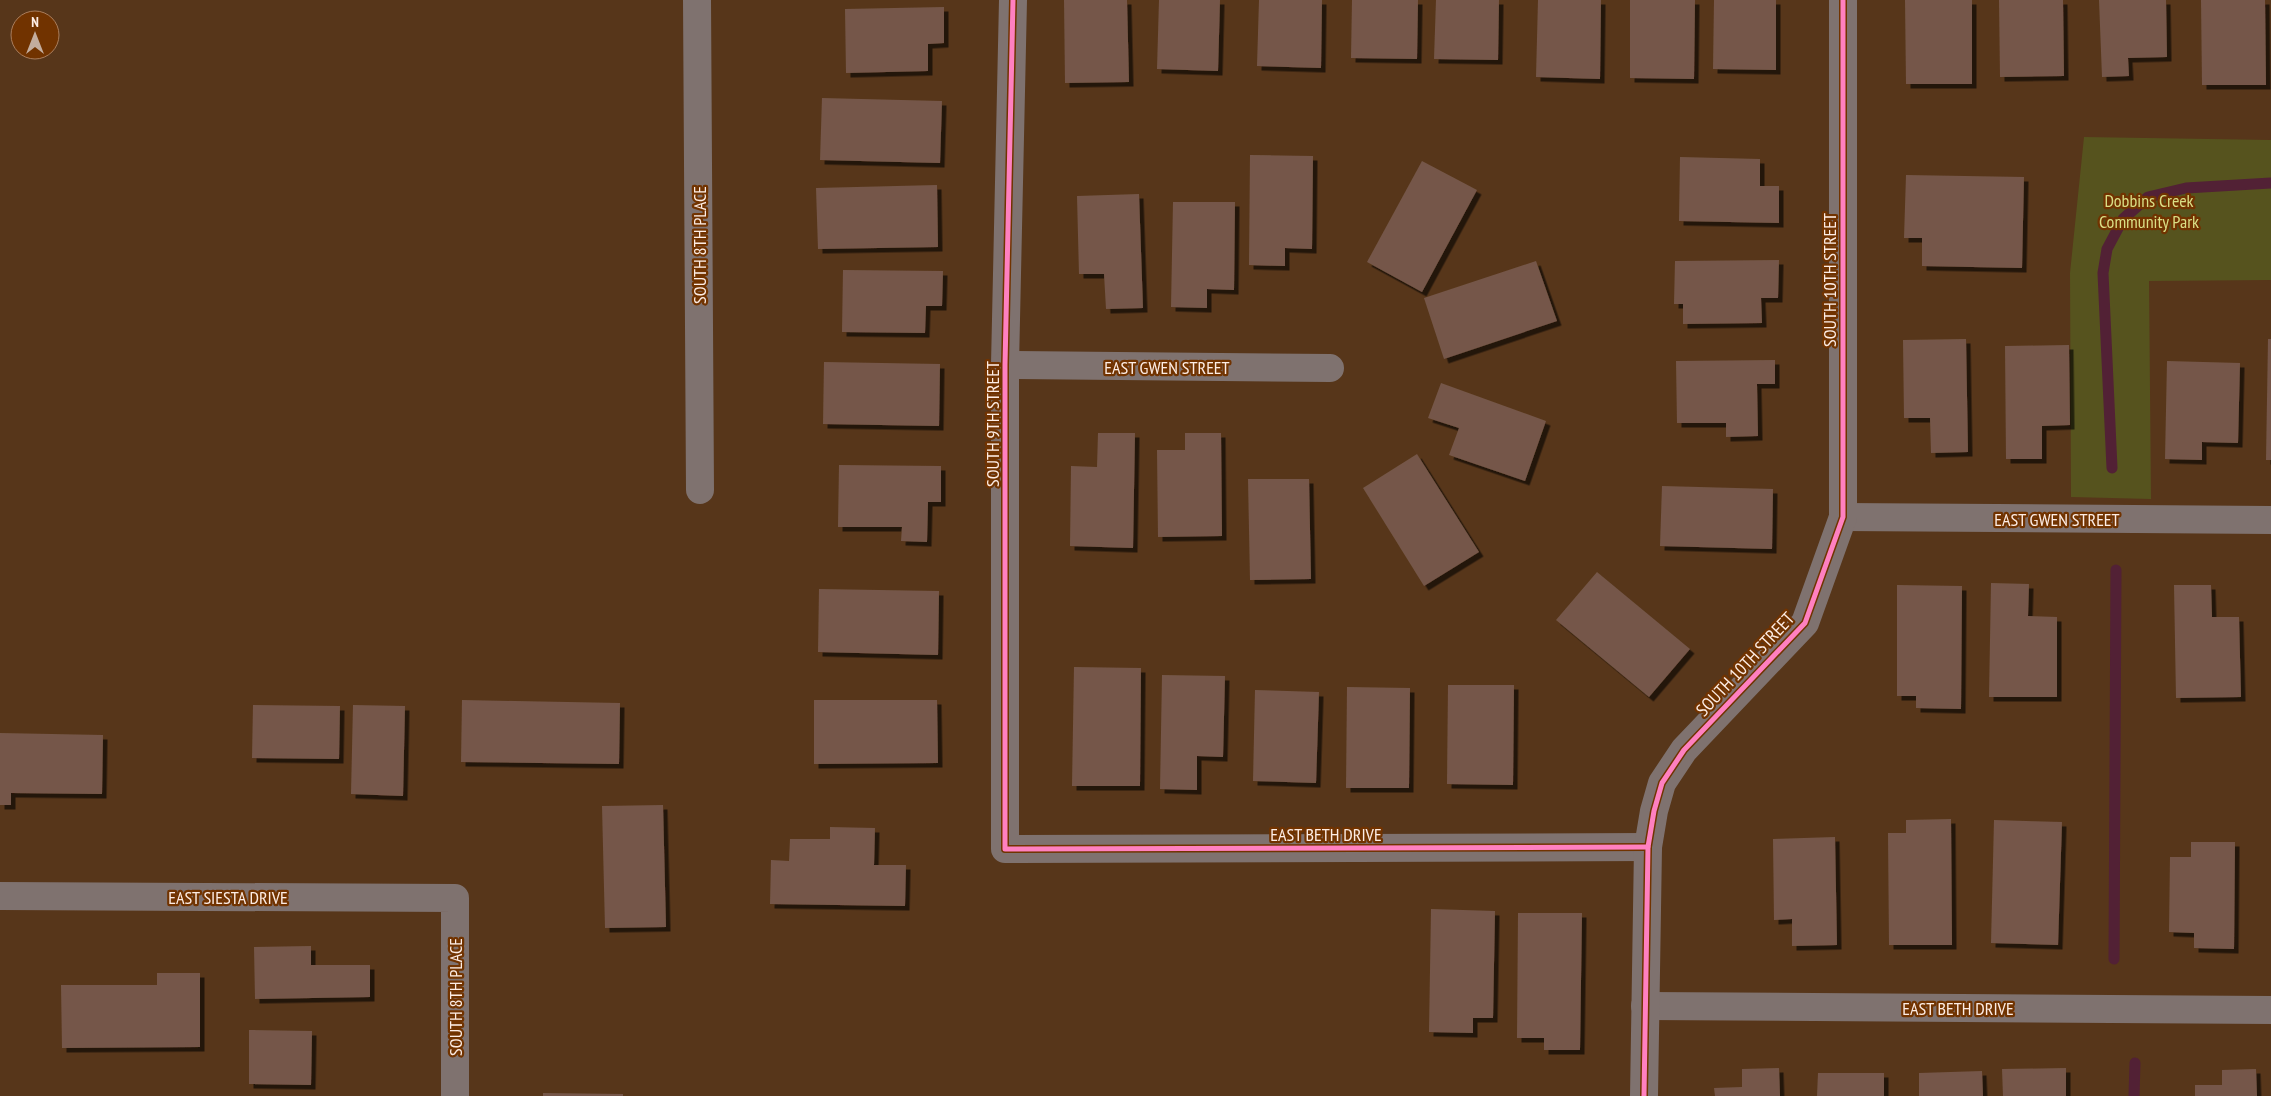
<svg xmlns="http://www.w3.org/2000/svg" width="2271" height="1096" viewBox="0 0 2271 1096" font-family="'PT Sans Narrow',sans-serif">
	<defs>
		<filter id="shadow"><feDropShadow dx="4.5" dy="4.5" stdDeviation="0" flood-color="#0009"/></filter>
	</defs>
	<rect width="100%" height="100%" fill="#57361a"/>
	<!-- green -->
	<polygon fill="#56531e" points="2084,137 2271,140 2271,280 2149,281 2151,499 2071,497 2070,273"/>
	<g fill="none" stroke-linecap="round" stroke-linejoin="round">
		<!-- stream -->
		<g stroke="#522135" stroke-width="11">
			<polyline points="2112,468 2103,273 2107,249 2123,219 2148,197 2186,188 2271,183"/>
			<polyline points="2114,959 2116,570"/>
			<polyline points="2134,1096 2135,1063"/>
		</g>
	</g>
	<!-- building -->
	<g fill="#755748" filter="url(#shadow)">
		<polygon points="1064,0 1127,0 1129,82 1065,83"/>
		<polygon points="1159,0 1220,0 1218,71 1157,69"/>
		<polygon points="1259,0 1322,0 1321,68 1257,66"/>
		<polygon points="1352,0 1418,0 1417,59 1351,58"/>
		<polygon points="1436,0 1499,0 1498,60 1434,59"/>
		<polygon points="1538,0 1601,0 1600,79 1536,77"/>
		<polygon points="1630,0 1695,0 1694,79 1630,78"/>
		<polygon points="1714,0 1776,0 1776,70 1713,69"/>
		<polygon points="1905,0 1972,0 1972,84 1906,84"/>
		<polygon points="1999,0 2063,0 2064,76 2000,77"/>
		<polygon points="2099,0 2166,0 2167,57 2128,58 2129,76 2102,77"/>
		<polygon points="2201,0 2265,0 2266,85 2202,85"/>
		<polygon points="944,7 944,43 928,44 928,71 846,73 845,9"/>
		<polygon points="822,98 942,101 940,163 820,160"/>
		<polygon points="1250,155 1313,156 1312,249 1285,248 1285,266 1249,265"/>
		<polygon points="1680,157 1760,159 1760,186 1779,186 1779,223 1679,221"/>
		<polygon points="1422,161 1477,190 1422,292 1367,262"/>
		<polygon points="1906,175 2024,177 2022,268 1922,266 1922,238 1904,238"/>
		<polygon points="937,185 938,247 818,249 816,188"/>
		<polygon points="1139,194 1143,308 1106,309 1104,274 1079,274 1077,196"/>
		<polygon points="1173,202 1235,202 1234,290 1207,289 1207,308 1171,307"/>
		<polygon points="1779,260 1778,298 1761,298 1762,323 1683,324 1683,304 1674,304 1675,261"/>
		<polygon points="1536,261 1557,321 1444,359 1424,298"/>
		<polygon points="843,270 943,271 942,306 926,306 925,333 842,332"/>
		<polygon points="1966,339 1968,452 1931,453 1930,418 1904,418 1903,340"/>
		<polygon points="2268,339 2271,339 2271,460 2266,460"/>
		<polygon points="2069,345 2070,425 2042,426 2042,459 2006,459 2005,346"/>
		<polygon points="1775,360 1775,384 1757,384 1758,436 1726,437 1726,423 1677,423 1676,361"/>
		<polygon points="2167,361 2240,363 2238,443 2202,442 2202,460 2165,459"/>
		<polygon points="824,362 940,364 939,426 823,424"/>
		<polygon points="1441,383 1546,421 1525,481 1449,455 1459,428 1428,418"/>
		<polygon points="1098,433 1135,433 1133,548 1070,546 1071,466 1097,467"/>
		<polygon points="1185,433 1221,433 1222,536 1158,537 1157,450 1185,450"/>
		<polygon points="1417,454 1479,552 1424,586 1363,488"/>
		<polygon points="839,465 941,466 941,502 928,502 927,542 901,541 902,527 838,527"/>
		<polygon points="1248,479 1309,479 1311,579 1250,580"/>
		<polygon points="1662,486 1773,489 1772,549 1660,546"/>
		<polygon points="1597,572 1690,649 1649,697 1556,620"/>
		<polygon points="1991,583 2029,584 2028,616 2057,617 2057,697 1989,697"/>
		<polygon points="1897,585 1962,586 1961,709 1916,708 1916,696 1897,696"/>
		<polygon points="2174,585 2211,585 2212,617 2239,617 2241,697 2176,698"/>
		<polygon points="819,589 939,591 938,655 818,652"/>
		<polygon points="1074,667 1141,668 1140,786 1072,786"/>
		<polygon points="1162,675 1225,676 1223,757 1197,756 1197,790 1160,789"/>
		<polygon points="1448,685 1514,685 1513,785 1447,784"/>
		<polygon points="1347,687 1410,688 1409,788 1346,788"/>
		<polygon points="1255,690 1319,692 1316,783 1253,781"/>
		<polygon points="462,700 620,703 619,764 461,762"/>
		<polygon points="814,700 937,700 938,763 814,764"/>
		<polygon points="253,705 340,706 339,759 252,758"/>
		<polygon points="353,705 405,706 403,796 351,794"/>
		<polygon points="0,733 103,735 102,794 11,793 11,805 0,805"/>
		<polygon points="663,805 666,927 605,928 602,806"/>
		<polygon points="1951,819 1952,945 1889,945 1888,833 1906,833 1906,820"/>
		<polygon points="1994,820 2062,822 2058,945 1991,943"/>
		<polygon points="830,827 875,828 874,865 906,865 905,906 770,904 771,860 789,861 790,839 830,839"/>
		<polygon points="1835,837 1837,945 1792,946 1792,919 1774,920 1773,839"/>
		<polygon points="2191,842 2235,842 2234,949 2194,948 2194,933 2169,932 2170,857 2191,857"/>
		<polygon points="1431,909 1495,911 1493,1018 1473,1018 1473,1033 1429,1032"/>
		<polygon points="1518,913 1582,913 1580,1050 1544,1050 1544,1038 1517,1038"/>
		<polygon points="311,946 311,965 370,965 370,997 255,999 254,947"/>
		<polygon points="157,973 200,973 200,1047 62,1048 61,985 157,985"/>
		<polygon points="249,1030 312,1031 311,1085 249,1084"/>
		<polygon points="1779,1068 1780,1096 1715,1096 1714,1088 1742,1087 1742,1069"/>
		<polygon points="2066,1068 2066,1096 2003,1096 2002,1069"/>
		<polygon points="2256,1069 2257,1096 2195,1096 2195,1085 2222,1085 2222,1070"/>
		<polygon points="1982,1071 1983,1096 1919,1096 1919,1073"/>
		<polygon points="1818,1073 1884,1073 1884,1096 1817,1096"/>
		<polygon points="543,1093 623,1094 623,1096 543,1096"/>
	</g>
	<g fill="none" stroke-linecap="round" stroke-linejoin="round">
		<!-- minor -->
		<g stroke="#7f726f" stroke-width="28">
			<polyline points="697,0 700,490"/>
			<polyline points="1013,0 1005,365 1005,849 1648,847"/>
			<polyline points="1005,365 1330,368"/>
			<polyline points="1843,517 2271,520"/>
			<polyline points="0,896 455,898 455,1096"/>
			<polyline points="1645,1006 2271,1010"/>
			<polyline points="1644,1096 1648,847 1654,811 1662,783 1684,750 1805,623 1843,517 1843,0"/>
		</g>
		<!-- cycleway casing -->
		<g stroke="#713300" stroke-width="8">
			<g id="cycleway">
				<polyline points="1013,0 1005,365 1005,849 1648,847"/>
				<polyline points="1644,1096 1648,847 1654,811 1662,783 1684,750 1805,623 1843,517 1843,0"/>
			</g>
		</g>
		<!-- cycleway -->
		<use href="#cycleway" stroke="#ff80c0" stroke-width="5"/>
	</g>
	<g text-anchor="middle" dominant-baseline="central" stroke-width="4.5" stroke-linejoin="round" paint-order="stroke">
		<!-- park labels -->
		<g font-size="18" fill="#d9df86" stroke="#713300">
			<text x="2149" y="200">Dobbins Creek<tspan x="2149" dy="21">Community Park</tspan></text>
		</g>
		<!-- street labels -->
		<g font-size="18" fill="#fdede5" stroke="#713300">
			<text transform="translate(699 245) rotate(-90)">SOUTH 8TH PLACE</text>
			<text transform="translate(1829 280) rotate(-90)">SOUTH 10TH STREET</text>
			<text x="1167" y="367">EAST GWEN STREET</text>
			<text transform="translate(992 424) rotate(-90)">SOUTH 9TH STREET</text>
			<text x="2057" y="519">EAST GWEN STREET</text>
			<text transform="translate(1745 664) rotate(-47)">SOUTH 10TH STREET</text>
			<text x="1326" y="834">EAST BETH DRIVE</text>
			<text x="228" y="897">EAST SIESTA DRIVE</text>
			<text transform="translate(455 997) rotate(-90)">SOUTH 8TH PLACE</text>
			<text x="1958" y="1008">EAST BETH DRIVE</text>
		</g>
	</g>
	<!-- north arrow -->
	<g transform="translate(35 35)"><circle r="24" fill="#713300" stroke="#a97d5c"/>
	<path d="M0-4L9 19L0 12L-9 19Z" fill="#c3ad9e"/>
	<text y="-8" font-size="14" font-weight="bold" text-anchor="middle" fill="#fdede5">N</text>
	</g>
</svg>
